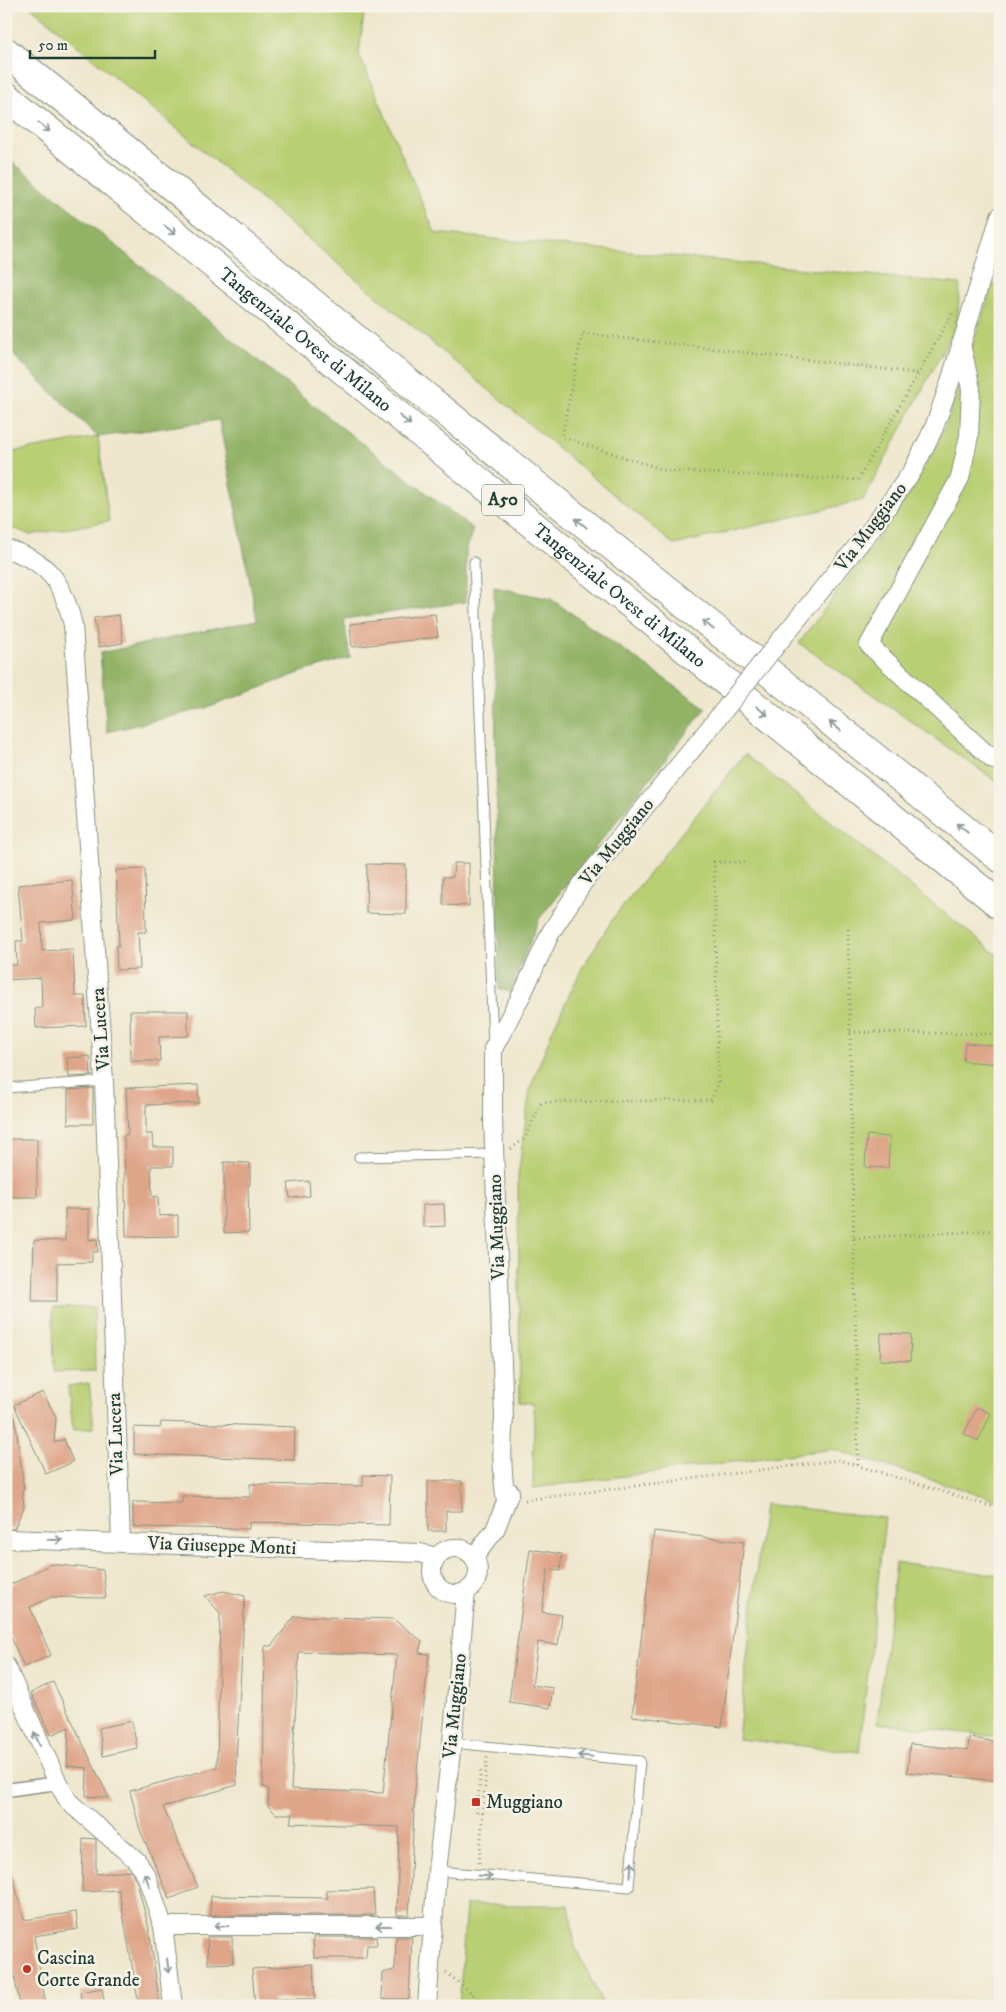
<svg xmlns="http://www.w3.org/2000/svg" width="1006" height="2012" viewBox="0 0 1006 2012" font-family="'IM FELL DW Pica',serif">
	<rect width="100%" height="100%" fill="#f7f3e8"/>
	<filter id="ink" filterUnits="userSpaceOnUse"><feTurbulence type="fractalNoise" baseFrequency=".02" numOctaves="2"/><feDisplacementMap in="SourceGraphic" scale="10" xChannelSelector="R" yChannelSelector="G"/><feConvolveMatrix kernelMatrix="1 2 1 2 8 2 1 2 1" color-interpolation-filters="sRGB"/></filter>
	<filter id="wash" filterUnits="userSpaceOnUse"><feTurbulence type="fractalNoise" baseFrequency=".0096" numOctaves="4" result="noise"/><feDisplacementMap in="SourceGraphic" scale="20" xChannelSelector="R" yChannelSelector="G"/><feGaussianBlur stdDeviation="1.12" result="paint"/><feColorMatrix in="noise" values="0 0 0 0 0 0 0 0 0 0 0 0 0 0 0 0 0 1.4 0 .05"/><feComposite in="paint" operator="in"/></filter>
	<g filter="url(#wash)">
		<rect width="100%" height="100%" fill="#efe7cd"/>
		<!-- green -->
		<g fill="#b9cf73" stroke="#6c8654">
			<polygon points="30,6 365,6 359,54 435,233 960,284 957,325 863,500 674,545"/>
			<polygon points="993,284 1000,287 1000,784 799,643 898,511 924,468 945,427"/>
			<polygon points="98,437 109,521 30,535 16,529 6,529 6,453"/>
			<polygon points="745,754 1000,957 1000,1501 832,1449 533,1488 534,1403 520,1402 518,1176 530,1089 553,1029 582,968 614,917"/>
			<polygon points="94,1307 95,1371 54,1372 53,1308"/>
			<polygon points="89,1383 94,1428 73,1430 68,1386"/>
			<polygon points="764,1504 885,1518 859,1752 738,1739"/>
			<polygon points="896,1563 1000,1575 1000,1737 877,1723"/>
			<polygon points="466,1905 569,1905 575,1947 604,2006 459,2006"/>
		</g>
		<!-- forest -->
		<g fill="#92b265" stroke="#58784c">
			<polygon points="6,157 323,413 473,529 466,549 466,602 344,619 350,658 302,672 210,707 107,732 100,653 257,620 219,420 98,437 6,348"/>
			<polygon points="494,587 551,599 706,708 539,919 510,992 499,989"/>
		</g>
		<g id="blocks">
			<!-- building -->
			<g fill="#dfa589" fill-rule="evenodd">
				<polygon points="435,614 438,637 352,647 350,624"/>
				<polygon points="119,615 123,643 99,647 94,618"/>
				<polygon points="454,863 469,863 469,906 443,905 443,877 453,877"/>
				<polygon points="367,864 406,865 406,914 366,913"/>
				<polygon points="145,869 146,932 138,932 140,969 117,970 116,946 119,946 116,870"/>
				<polygon points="72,880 76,920 41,923 42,951 73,949 75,996 85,996 86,1026 36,1028 35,1008 42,1008 41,978 6,980 6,965 17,965 16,941 23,941 18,885"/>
				<polygon points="130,1011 188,1011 188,1036 159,1037 160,1061 131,1061"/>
				<polygon points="965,1043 1000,1046 1000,1064 963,1061"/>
				<polygon points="90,1056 91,1076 69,1077 67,1058"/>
				<polygon points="198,1085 199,1103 146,1105 146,1134 152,1134 153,1147 173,1147 173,1166 151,1166 152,1197 158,1196 159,1216 178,1215 178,1236 126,1237 124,1135 128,1134 126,1088"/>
				<polygon points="93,1088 93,1124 68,1124 68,1090"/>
				<polygon points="867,1135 890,1137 888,1168 865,1167"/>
				<rect x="6" y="1139" width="31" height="58"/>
				<polygon points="224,1162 250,1163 250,1185 248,1185 249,1232 224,1233"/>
				<polygon points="309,1181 310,1196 290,1198 288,1183"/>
				<polygon points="444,1204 445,1226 423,1227 423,1205"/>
				<polygon points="65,1209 89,1209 89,1240 97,1239 98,1252 92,1252 92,1262 57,1263 57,1301 32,1301 34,1240 65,1241"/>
				<polygon points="881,1333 911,1334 910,1361 880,1360"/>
				<polygon points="43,1392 56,1418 54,1443 64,1439 73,1462 46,1474 14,1405"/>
				<polygon points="977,1407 991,1414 978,1441 964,1434"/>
				<polygon points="15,1417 24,1490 22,1490 24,1507 14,1529 6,1528 6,1418"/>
				<polygon points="161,1422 295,1427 294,1460 134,1454 134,1427 160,1428"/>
				<polygon points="363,1475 390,1476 389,1525 249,1522 249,1529 133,1527 133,1502 182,1503 182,1496 250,1497 250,1484 363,1486"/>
				<polygon points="428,1481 462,1481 462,1511 446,1511 446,1531 428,1531"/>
				<polygon points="654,1531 744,1542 722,1727 632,1716"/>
				<polygon points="530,1549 562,1554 560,1571 548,1569 542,1612 562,1615 558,1645 538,1642 532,1685 553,1688 550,1708 509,1702"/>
				<polygon points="51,1564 103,1570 106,1598 52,1597 30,1607 51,1655 24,1667 6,1626 6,1587"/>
				<polygon points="223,1591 245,1596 236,1761 237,1785 163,1807 198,1887 170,1899 140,1830 130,1791 217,1767 220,1613 205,1596"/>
				<path d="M295,1616L393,1619L422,1641L419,1653L429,1654L415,1790L409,1915H397L399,1827L290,1823L292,1814H276L268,1806L269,1789L263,1787L265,1646H271ZM299,1652L397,1655L383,1793L291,1789Z"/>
				<polygon points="53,1682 70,1717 109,1798 86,1796 87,1768 67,1766 69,1727 51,1735 31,1693"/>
				<polygon points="132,1721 137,1748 103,1756 99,1728"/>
				<polygon points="969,1738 1000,1742 1000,1781 907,1772 910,1744 968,1750"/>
				<polygon points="83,1838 96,1839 96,1874 131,1871 137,1882 149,1929 160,2006 139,2006 119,1890 82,1892"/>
				<polygon points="6,1869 11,1869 24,1920 76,1912 78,1929 34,1936 46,2006 20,2006 6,1932"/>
				<polygon points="373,1889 375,1915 210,1915 211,1896 328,1898 326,1890"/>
				<polygon points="207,1937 232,1937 233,1963 208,1964"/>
				<polygon points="313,1937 376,1937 377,1945 367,1945 366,1958 314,1958"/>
				<polygon points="396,1937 412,1937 409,1999 382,1999 383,1973 394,1970 395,1968"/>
				<polygon points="313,1964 315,1999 273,1999 273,2006 255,2006 252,1969"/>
				<polygon points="102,1988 105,2006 82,2006 80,1992"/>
			</g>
		</g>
	</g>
	<g filter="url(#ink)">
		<use href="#blocks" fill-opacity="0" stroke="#879280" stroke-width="1"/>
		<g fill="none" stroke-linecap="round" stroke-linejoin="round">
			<!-- service casing -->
			<g stroke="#879280" stroke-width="11">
				<g id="service">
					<polyline points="474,562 493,1043"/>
					<polyline points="6,1088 104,1081"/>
					<polyline points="359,1157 494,1154"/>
					<polyline points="437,1871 629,1887 640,1761 452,1743"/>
				</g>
			</g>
			<!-- pedestrian casing -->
			<g stroke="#879280" stroke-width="15">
				<polyline id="pedestrian" points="6,1790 58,1783"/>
			</g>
			<!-- minor casing -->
			<g stroke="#879280" stroke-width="20">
				<g id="minor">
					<polyline points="961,344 971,389 969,436 960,478 869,645 993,760 1000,753"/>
					<path d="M6,549C49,561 63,583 73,625L104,1081L121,1542"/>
					<polyline points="791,627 873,527 913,470 934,428 950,382 1000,216"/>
					<path d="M506,1502C502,1474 501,1446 504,1418L493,1119V1049L523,992L551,932L584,881L708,730"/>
					<polyline points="6,1539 420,1553 436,1557"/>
					<circle cx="455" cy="1571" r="23"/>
					<polyline points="474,1557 495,1530 510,1492"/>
					<polyline points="6,1666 58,1783 69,1802 137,1861 147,1877 163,1926 173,2006"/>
					<polyline points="163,1926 432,1926"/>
					<polyline points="427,2006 437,1871 452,1743 466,1592"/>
				</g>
			</g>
			<!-- motorway casing -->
			<g stroke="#879280" stroke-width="30">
				<g id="motorway">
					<polyline points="6,52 202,211 408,382 1000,858"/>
					<path id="s1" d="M6,96L1000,905"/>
				</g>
			</g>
			<!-- path -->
			<g stroke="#879280" stroke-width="3" stroke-dasharray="1 4" stroke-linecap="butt">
				<polyline points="917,373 582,333 562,437 667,471 858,480 953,312"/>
				<polyline points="848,929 858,1465"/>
				<polyline points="850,1032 1000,1034"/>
				<polyline points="511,1149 524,1139 541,1104 547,1102 711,1100 718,1084 714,862 747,862"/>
				<polyline points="854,1238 1000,1230"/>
				<polyline points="525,1500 839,1460 1000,1509"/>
				<polyline points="477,1812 481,1768"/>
				<polyline points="479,1863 487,1757"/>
				<polyline points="446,1972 487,2006"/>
			</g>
			<!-- service -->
			<use href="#service" stroke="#fff" stroke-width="9"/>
			<!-- pedestrian -->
			<use href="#pedestrian" stroke="#fff" stroke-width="12"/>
			<!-- minor -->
			<use href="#minor" stroke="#fff" stroke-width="18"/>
			<!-- motorway -->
			<use href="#motorway" stroke="#fff" stroke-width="28"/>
			<!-- minor-bridge casing -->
			<g stroke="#879280" stroke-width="20" stroke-linecap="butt">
				<polyline id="minor-bridge" points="708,730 791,627"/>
			</g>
			<!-- minor-bridge -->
			<use href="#minor-bridge" stroke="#fff" stroke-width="18"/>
		</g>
		<!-- one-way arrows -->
		<defs><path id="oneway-shaft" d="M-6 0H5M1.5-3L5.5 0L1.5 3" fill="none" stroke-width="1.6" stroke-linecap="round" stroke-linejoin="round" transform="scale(1.25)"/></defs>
		<g stroke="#8f9e9a">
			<use href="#oneway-shaft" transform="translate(44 127) rotate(39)"/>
			<use href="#oneway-shaft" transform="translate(170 230) rotate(39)"/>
			<use href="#oneway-shaft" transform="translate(405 420) rotate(39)"/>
			<use href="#oneway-shaft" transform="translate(581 523) rotate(-141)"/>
			<use href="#oneway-shaft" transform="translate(708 625) rotate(-141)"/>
			<use href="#oneway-shaft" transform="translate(762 711) rotate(39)"/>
			<use href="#oneway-shaft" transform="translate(835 726) rotate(-141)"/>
			<use href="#oneway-shaft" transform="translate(962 828) rotate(-141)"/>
			<use href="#oneway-shaft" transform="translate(55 1540) rotate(1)"/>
			<use href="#oneway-shaft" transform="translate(37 1739) rotate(-113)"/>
			<use href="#oneway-shaft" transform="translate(585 1756) rotate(-175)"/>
			<use href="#oneway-shaft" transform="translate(631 1869) rotate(-85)"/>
			<use href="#oneway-shaft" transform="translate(485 1876) rotate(4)"/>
			<use href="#oneway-shaft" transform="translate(147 1880) rotate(-113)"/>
			<use href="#oneway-shaft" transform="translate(221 1926) rotate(-180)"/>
			<use href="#oneway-shaft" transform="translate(383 1926) rotate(-180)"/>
			<use href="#oneway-shaft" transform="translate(168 1966) rotate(83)"/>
		</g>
	</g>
	<!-- markers -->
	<g fill="#c8321e" stroke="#f7f3e8" stroke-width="2">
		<rect x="471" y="1797" width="10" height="10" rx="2.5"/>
		<circle cx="27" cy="1969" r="5"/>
	</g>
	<g text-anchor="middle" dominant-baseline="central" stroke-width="5" stroke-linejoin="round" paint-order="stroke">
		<!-- shield labels -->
		<rect fill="#f7f3e8" stroke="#60746a" stroke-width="1" x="482" y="484.5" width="42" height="31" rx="4"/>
		<g font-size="18" font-weight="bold" fill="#1f3d34">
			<text x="503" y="500">A50</text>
		</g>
		<!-- street labels -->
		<g font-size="19" fill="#1f3d34" stroke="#f7f3e8">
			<text stroke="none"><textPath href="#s1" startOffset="386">Tangenziale Ovest di Milano</textPath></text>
			<text transform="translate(871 527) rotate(-53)">Via Muggiano</text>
			<text stroke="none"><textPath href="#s1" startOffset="791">Tangenziale Ovest di Milano</textPath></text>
			<text transform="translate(617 842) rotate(-51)">Via Muggiano</text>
			<text transform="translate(101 1029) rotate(-94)">Via Lucera</text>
			<text transform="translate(497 1227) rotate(-92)">Via Muggiano</text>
			<text transform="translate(116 1434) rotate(-92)">Via Lucera</text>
			<text transform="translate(222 1546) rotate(2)">Via Giuseppe Monti</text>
			<text transform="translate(455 1706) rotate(-84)">Via Muggiano</text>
		</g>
		<!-- poi labels -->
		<g font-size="19" fill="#1f3d34" stroke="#f7f3e8" text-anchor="start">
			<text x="486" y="1802">Muggiano</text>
			<text x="37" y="1958">Cascina<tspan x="37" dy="22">Corte Grande</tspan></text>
		</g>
	</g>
	<!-- margin -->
	<rect width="1006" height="2012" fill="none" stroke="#f7f3e8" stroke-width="25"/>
	<!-- scale -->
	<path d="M30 50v8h125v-8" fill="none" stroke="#1f3d34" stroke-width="2.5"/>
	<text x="38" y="50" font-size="15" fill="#1f3d34" stroke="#f7f3e8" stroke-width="4" paint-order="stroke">50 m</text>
</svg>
